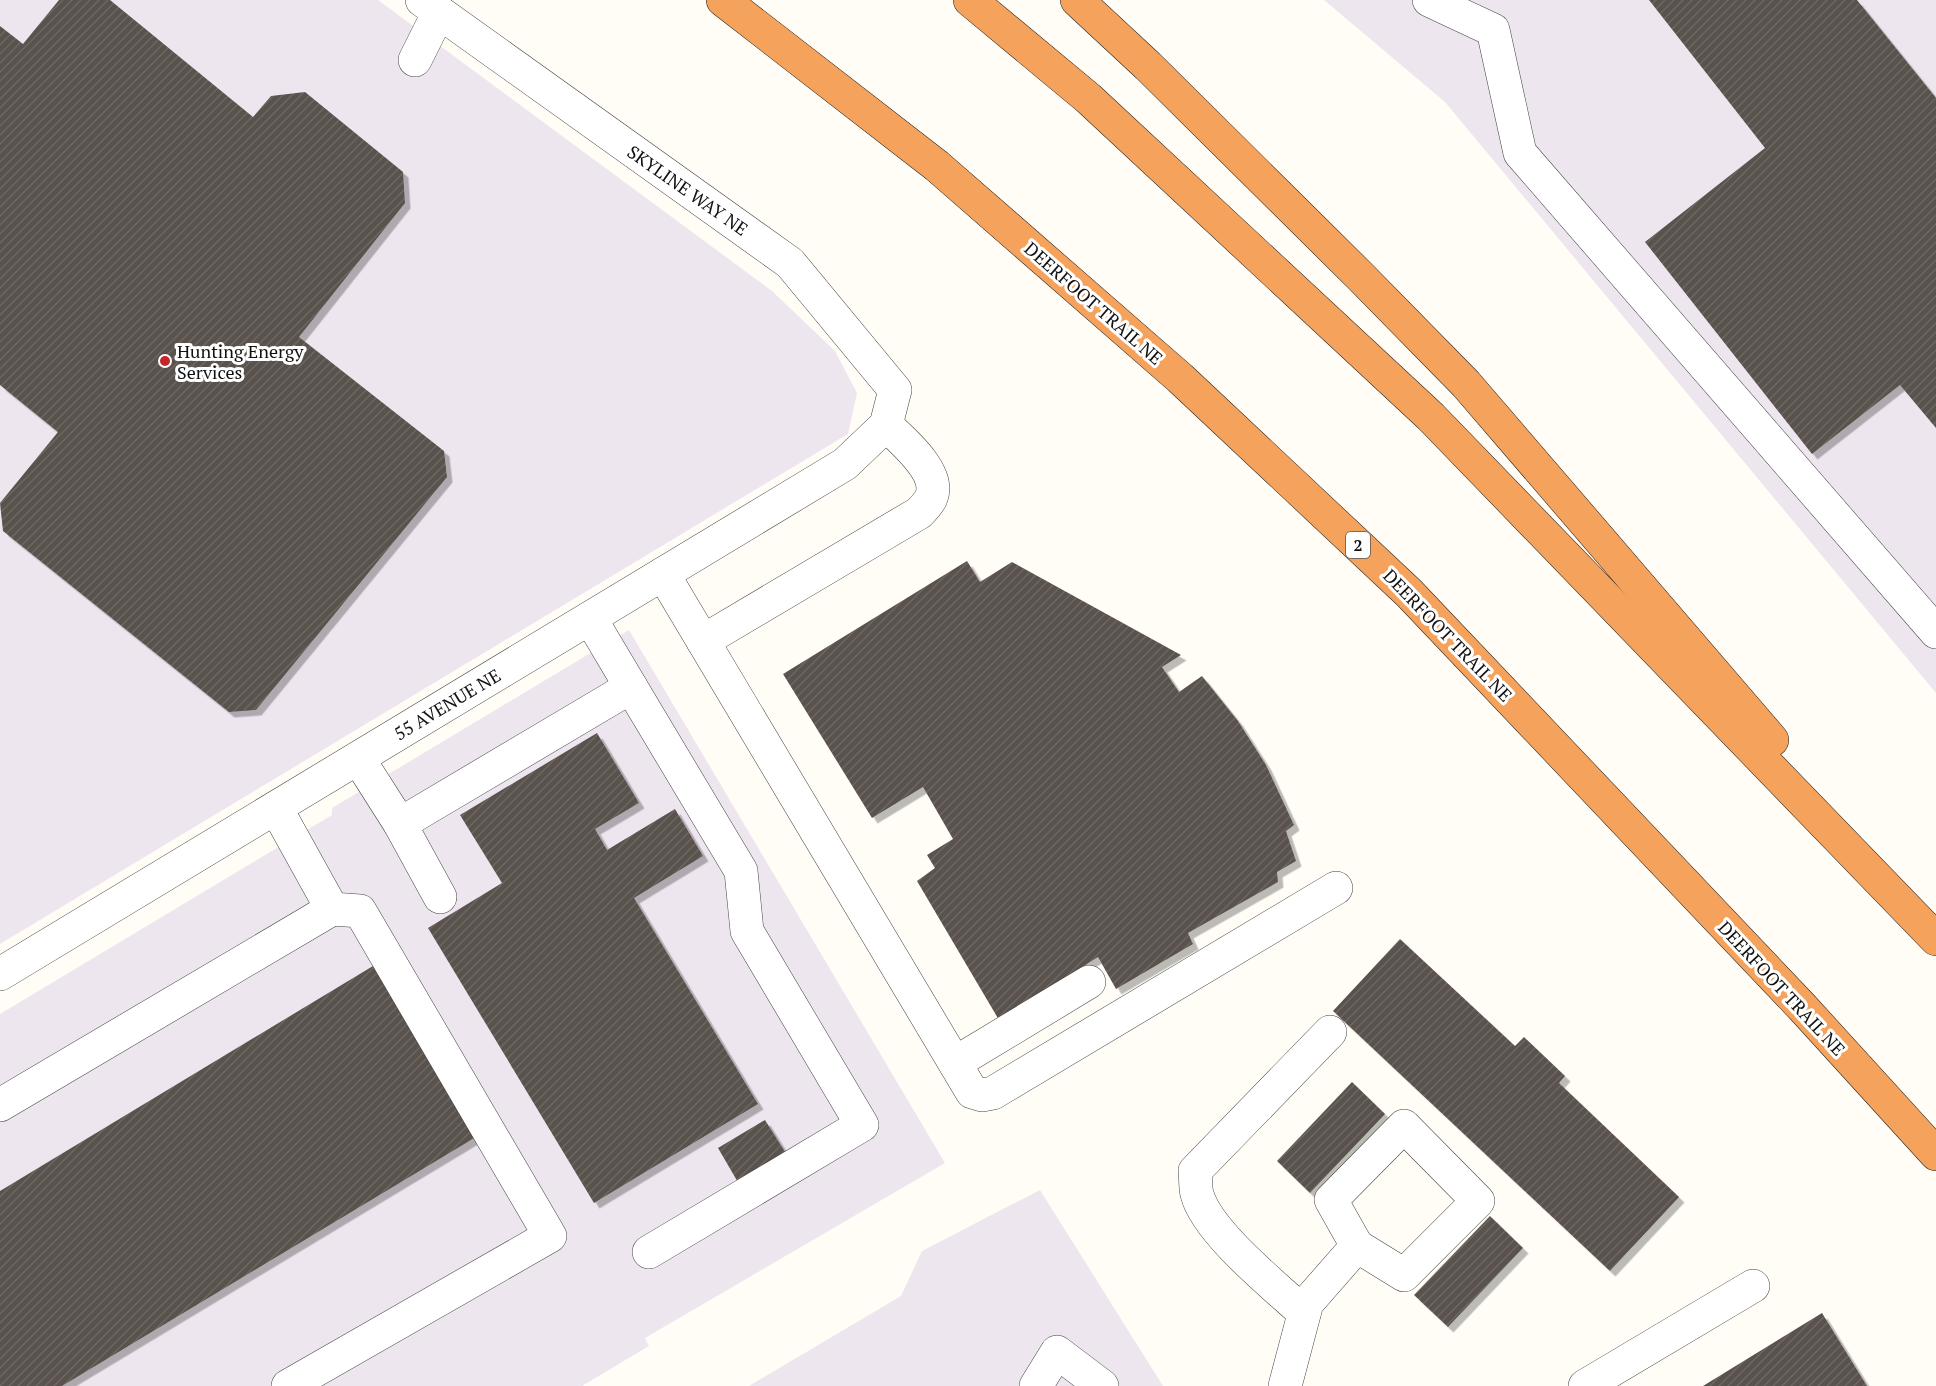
<svg xmlns="http://www.w3.org/2000/svg" width="1936" height="1386" viewBox="0 0 1936 1386" font-family="'PT Serif',serif">
	<defs>
		<pattern id="building-hatch" width="6" height="6" patternUnits="userSpaceOnUse" patternTransform="scale(1.5)"><rect width="6" height="6" fill="#5a524d"/><path d="M-1 1l2-2M0 6l6-6M5 7l2-2" fill="none" stroke="#6d6662"/></pattern>
		<filter id="shadow"><feDropShadow dx="5.5" dy="5.5" stdDeviation="0" flood-color="#0004"/></filter>
	</defs>
	<rect width="100%" height="100%" fill="#fffdf5"/>
	<!-- industrial -->
	<g fill="#eee6ef">
		<polygon points="0,0 378,0 772,291 835,351 857,393 848,434 0,944"/>
		<polygon points="1324,0 1936,0 1936,693 1445,102"/>
		<polygon points="629,630 945,1163 645,1338 649,1346 582,1386 0,1386 0,1014 332,815 332,808"/>
		<polygon points="1040,1190 1163,1386 749,1386 901,1296 922,1251"/>
	</g>
	<!-- building -->
	<g fill="url(#building-hatch)" filter="url(#shadow)">
		<polygon points="59,0 110,0 253,117 271,96 305,92 403,172 405,203 299,337 444,451 447,477 256,710 229,712 3,531 0,503 58,432 0,385 0,26 23,44"/>
		<polygon points="1649,0 1857,0 1936,98 1936,428 1900,385 1812,454 1645,242 1765,148"/>
		<polygon points="967,561 980,582 1012,562 1181,655 1162,667 1179,692 1202,676 1238,721 1266,765 1294,825 1286,831 1296,861 1277,872 1278,882 1188,933 1193,944 1116,989 1098,957 999,1020 917,881 935,868 927,855 953,839 923,787 872,818 783,674"/>
		<polygon points="597,733 639,803 595,829 607,850 675,809 703,856 634,898 758,1104 594,1203 428,928 502,883 460,815"/>
		<polygon points="1400,939 1515,1046 1524,1037 1565,1076 1559,1083 1679,1197 1610,1271 1333,1011"/>
		<polygon points="378,963 481,1134 62,1386 0,1386 0,1191"/>
		<polygon points="1352,1082 1385,1114 1310,1193 1277,1161"/>
		<polygon points="765,1120 787,1155 739,1184 718,1148"/>
		<polygon points="1490,1216 1523,1248 1448,1327 1414,1295"/>
		<polygon points="1822,1313 1867,1386 1703,1386"/>
	</g>
	<g fill="none" stroke-linecap="round" stroke-linejoin="round">
		<!-- minor casing -->
		<g stroke="#444" stroke-width="34">
			<g id="minor">
				<polyline points="422,0 790,263 895,390 886,425"/>
				<polyline points="1429,0 1493,30 1520,153 1936,632"/>
				<polyline points="415,60 439,12"/>
				<polyline points="663,574 972,1092 982,1095 993,1093 1336,888"/>
				<path d="M703,641L919,513C923,509 928,504 931,498C942,473 902,440 886,425"/>
				<polyline points="631,687 741,871 747,931 862,1125 649,1252"/>
				<polyline points="358,758 400,824 631,687 590,618"/>
				<polyline points="276,808 332,909 360,911 550,1236 288,1386"/>
				<polyline points="400,824 440,897"/>
				<polyline points="0,974 845,464 886,425"/>
				<polyline points="955,1063 1089,982"/>
				<polyline points="0,1105 332,909"/>
				<polygon points="1404,1126 1478,1201 1404,1275 1357,1246 1331,1200"/>
				<path d="M1304,1313C1275,1286 1207,1232 1197,1194C1195,1187 1196,1178 1195,1171L1330,1032"/>
				<polyline points="1036,1386 1057,1352 1102,1386"/>
				<polyline points="1285,1386 1307,1303 1357,1246"/>
				<polyline points="1585,1386 1753,1286"/>
			</g>
		</g>
		<!-- highway casing -->
		<g stroke="#222" stroke-width="34">
			<g id="highway">
				<polyline points="723,0 937,166 1180,378 1409,593 1803,1008 1936,1154"/>
				<polyline points="970,0 1088,98 1431,417 1936,939"/>
				<polyline points="1077,0 1148,66 1361,277 1466,384 1772,740"/>
			</g>
		</g>
		<!-- minor -->
		<use href="#minor" stroke="#fff" stroke-width="33"/>
		<!-- highway -->
		<use href="#highway" stroke="#f5a25d" stroke-width="33"/>
	</g>
	<!-- markers -->
	<circle fill="#c4262e" stroke="#fff" stroke-width="2" cx="165" cy="361" r="6"/>
	<g text-anchor="middle" dominant-baseline="central" stroke-width="6" stroke-linejoin="round" paint-order="stroke">
		<!-- shield labels -->
		<rect fill="#fff" stroke="#585858" stroke-width="1.5" x="1346" y="532" width="24" height="26" rx="4.5"/>
		<g font-size="16" font-weight="bold" fill="#111">
			<text x="1358" y="545">2</text>
		</g>
		<!-- street labels -->
		<g font-size="18" fill="#111" stroke="#fff">
			<text transform="translate(688 190) rotate(35)">SKYLINE WAY NE</text>
			<text transform="translate(1094 303) rotate(41)">DEERFOOT TRAIL NE</text>
			<text transform="translate(1448 635) rotate(46)">DEERFOOT TRAIL NE</text>
			<text transform="translate(447 704) rotate(-31)">55 AVENUE NE</text>
			<text transform="translate(1782 988) rotate(47)">DEERFOOT TRAIL NE</text>
		</g>
		<!-- poi labels -->
		<g font-size="18" fill="#111" stroke="#fff" text-anchor="start">
			<text x="177" y="351">Hunting Energy<tspan x="177" dy="21">Services</tspan></text>
		</g>
	</g>
</svg>
